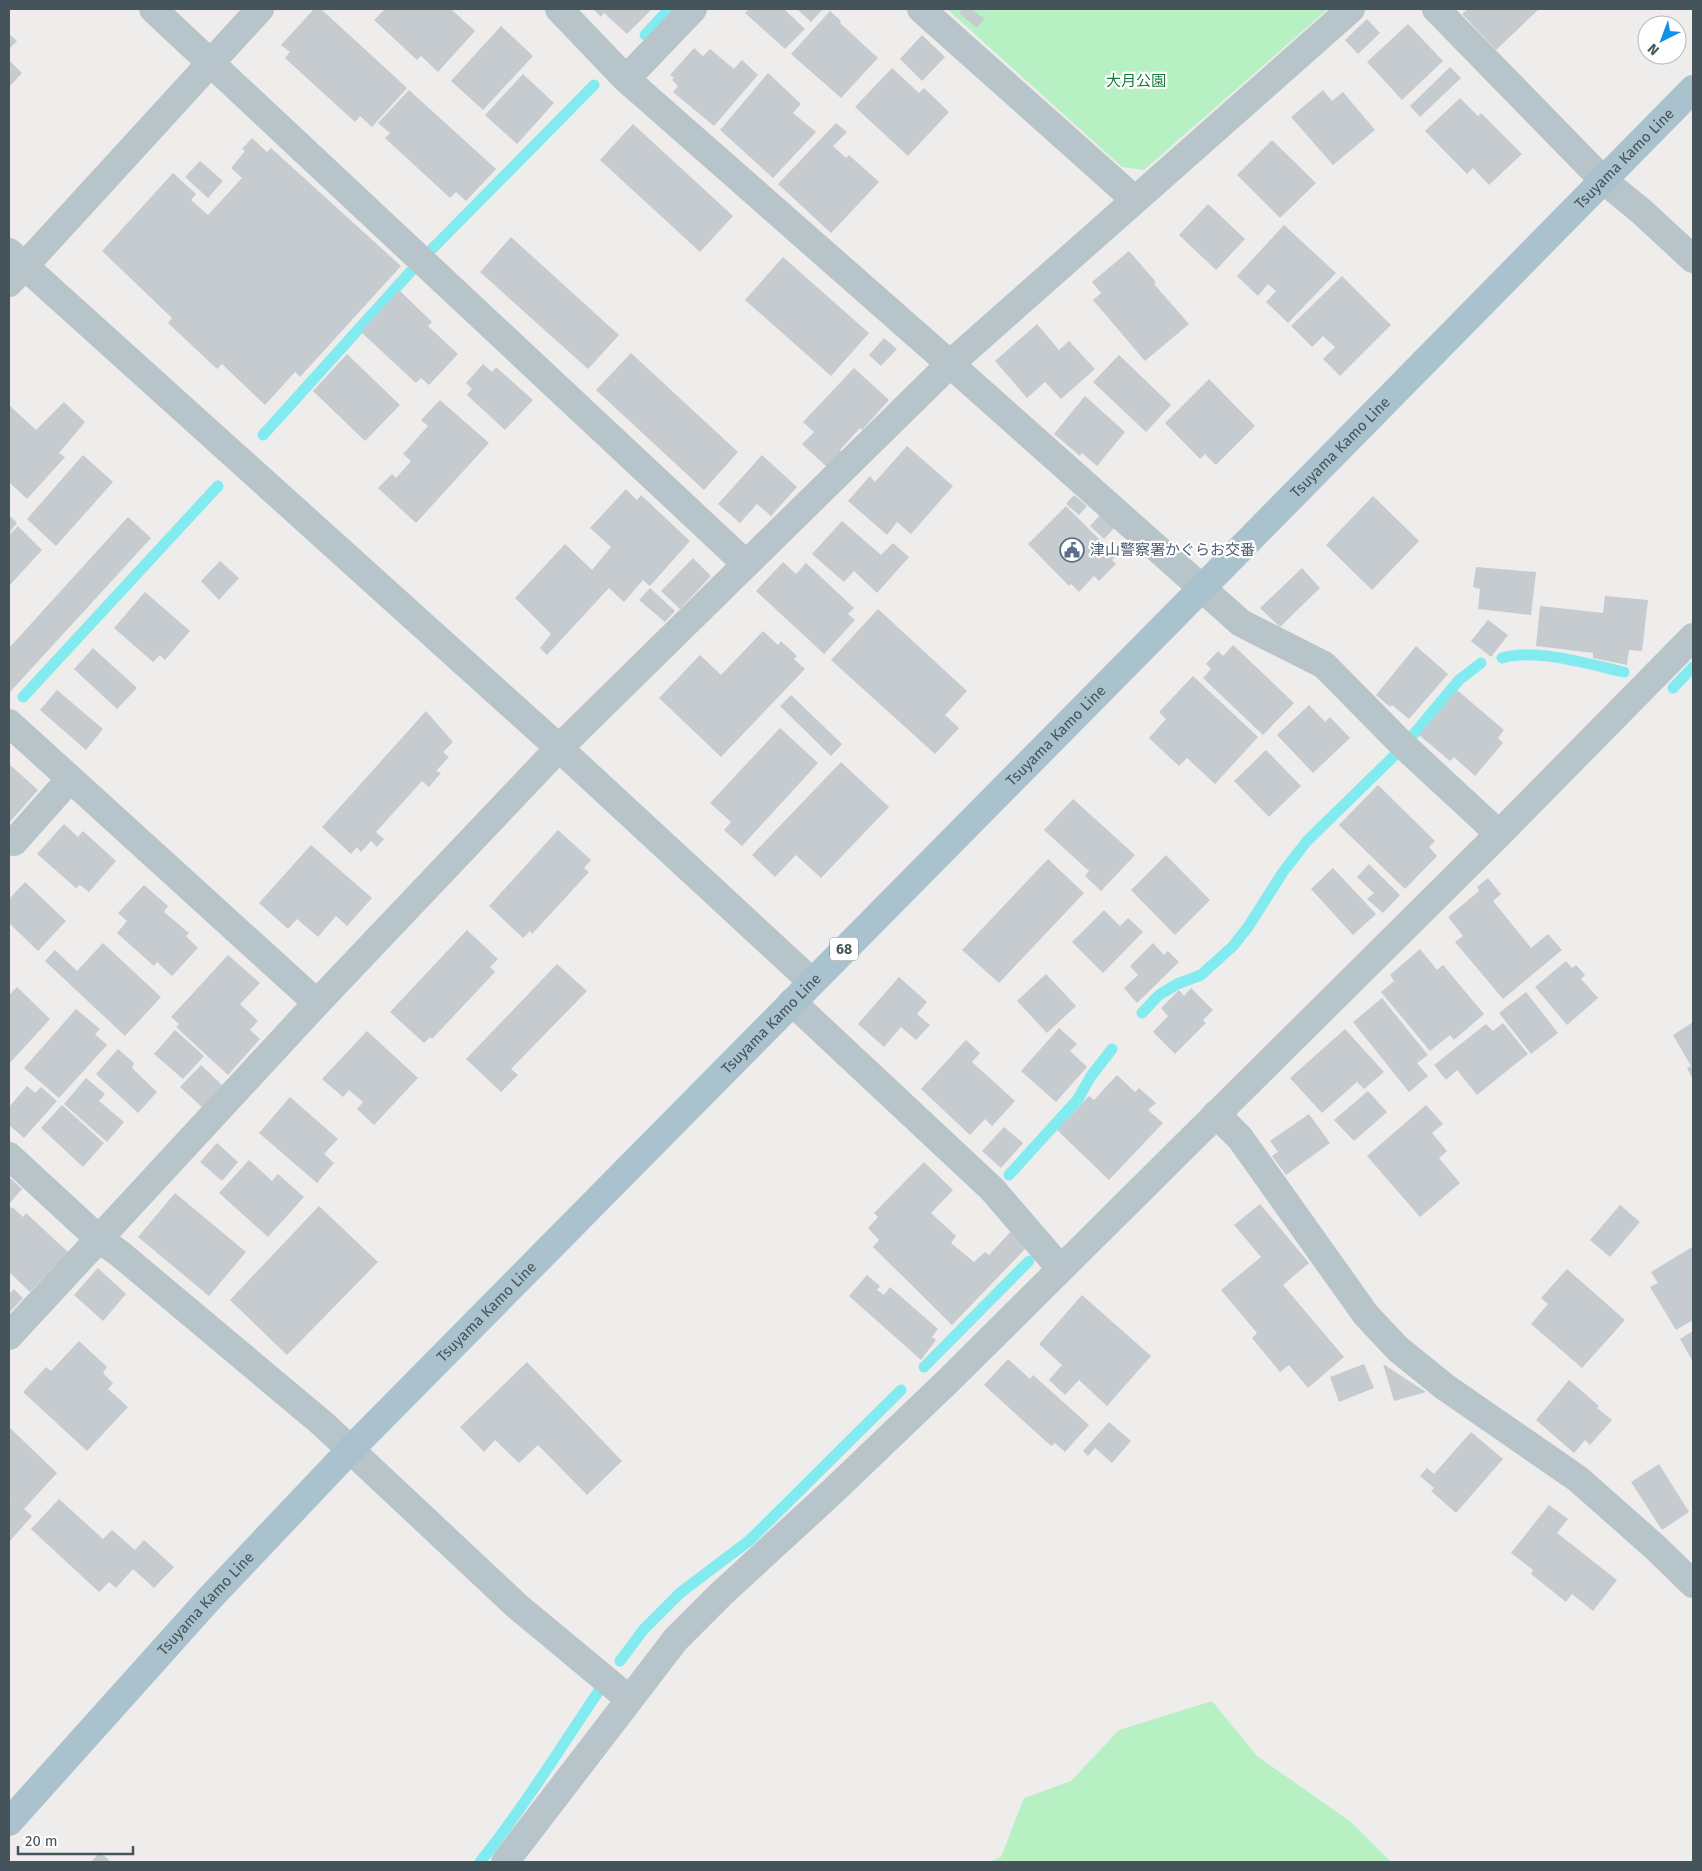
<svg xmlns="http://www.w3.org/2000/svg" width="1702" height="1871" viewBox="0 0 1702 1871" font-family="'Fira Sans','Noto Sans JP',sans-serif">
	<rect width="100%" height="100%" fill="#efecec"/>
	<!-- green -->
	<g fill="#b7f0c3">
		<polygon points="947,9 1328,9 1144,170 1122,167"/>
		<polygon points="1212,1701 1257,1756 1351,1822 1391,1862 989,1862 1001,1857 1024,1798 1071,1781 1119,1730"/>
	</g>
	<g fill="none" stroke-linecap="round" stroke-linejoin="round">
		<!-- stream -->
		<g stroke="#82ebef" stroke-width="11">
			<polyline points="645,35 669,9"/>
			<polyline points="432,249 594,85"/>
			<polyline points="263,435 412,270"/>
			<path d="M1502,658C1537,648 1588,664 1624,672"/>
			<polyline points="1673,688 1693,667"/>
			<polyline points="23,697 218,486"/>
			<polyline points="1413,735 1459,680 1481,663"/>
			<polyline points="1142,1013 1159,995 1177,984 1201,975 1233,946 1248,927 1283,872 1307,841 1395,755"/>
			<polyline points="1009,1175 1078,1099 1091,1076 1112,1049"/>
			<polyline points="924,1367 1029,1261"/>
			<polyline points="620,1661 644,1629 680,1593 750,1540 901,1390"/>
			<path d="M480,1862C523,1808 560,1749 598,1692"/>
		</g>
	</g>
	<!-- building -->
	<g fill="#c6cbd0">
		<polygon points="314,9 321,9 407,88 372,127 360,116 355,122 285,58 290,52 281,45"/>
		<polygon points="385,9 451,9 475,31 438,72 421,56 417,60 374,20"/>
		<polygon points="593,9 652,9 627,34 604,13 601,17"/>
		<polygon points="749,9 784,9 805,29 785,49 745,13"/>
		<polygon points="797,9 823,9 811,22"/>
		<polygon points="963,9 972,9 984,19 977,28 959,13"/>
		<polygon points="1468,9 1539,9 1496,50 1462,14"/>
		<polygon points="830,11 841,21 840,23 878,58 841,98 791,54"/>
		<polygon points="1367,19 1380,33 1358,54 1345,40"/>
		<polygon points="1408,24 1443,61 1402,100 1367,62"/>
		<polygon points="501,26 533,56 483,110 451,81"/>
		<polygon points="9,34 17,41 9,49"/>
		<polygon points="922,35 945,57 922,81 900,59"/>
		<polygon points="694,48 703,56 710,49 734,69 742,60 758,75 714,126 673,92 678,86 672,80 674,78 670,75"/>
		<polygon points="9,60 22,73 9,87"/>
		<polygon points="1450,67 1461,78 1420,117 1410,106"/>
		<polygon points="892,68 919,93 924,88 949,112 908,156 855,107"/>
		<polygon points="768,73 801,104 793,113 816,132 773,178 720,130"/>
		<polygon points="523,74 554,103 517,144 485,115"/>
		<polygon points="409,90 496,169 466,201 456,192 450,198 385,138 390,133 378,123"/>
		<polygon points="1323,90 1332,101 1343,92 1375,130 1333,165 1291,117"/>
		<polygon points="1460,98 1478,116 1481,113 1522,154 1489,185 1473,168 1467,174 1425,131"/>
		<polygon points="836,123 847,132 833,146 846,158 849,155 879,182 831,233 778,184"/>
		<polygon points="633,124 733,216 700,252 600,160"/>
		<polygon points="252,138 267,152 271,148 401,266 300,377 295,372 265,405 222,364 217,369 168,323 172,318 102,251 173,173 196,194 191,200 208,215 242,178 231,168 245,151 242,149"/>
		<polygon points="1272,140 1316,183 1280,218 1237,175"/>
		<polygon points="200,161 223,181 208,198 185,177"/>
		<polygon points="1208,204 1245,239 1216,270 1179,235"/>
		<polygon points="1284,225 1336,273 1288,323 1266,302 1276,291 1268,284 1258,296 1237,276"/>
		<polygon points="511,237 619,335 588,369 480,272"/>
		<polygon points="1129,251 1156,282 1154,284 1189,324 1145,361 1093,300 1101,293 1092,282"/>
		<polygon points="783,257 869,333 831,376 745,300"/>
		<polygon points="1342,276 1391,325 1340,376 1323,359 1335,347 1323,336 1312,347 1291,326"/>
		<polygon points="399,290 432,322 428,326 458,354 429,385 421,378 416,383 361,332"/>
		<polygon points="1037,324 1059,350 1069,341 1095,369 1061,399 1045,382 1027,398 995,361"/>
		<polygon points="884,338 897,349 881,366 869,355"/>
		<polygon points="631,353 738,452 704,490 596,390"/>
		<polygon points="347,354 400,405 365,441 313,391"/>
		<polygon points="1119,355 1171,405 1146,432 1093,382"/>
		<polygon points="483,364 492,372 496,367 533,400 505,430 467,395 472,389 466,383"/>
		<polygon points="854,368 889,400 862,430 860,428 840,450 842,452 828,468 802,444 814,432 803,422"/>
		<polygon points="1209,379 1255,426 1216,465 1205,454 1200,459 1165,423"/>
		<polygon points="1085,396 1125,432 1097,466 1082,453 1080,456 1054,434"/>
		<polygon points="440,400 489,443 416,523 378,488 392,474 396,478 411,461 403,454 428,426 421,420"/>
		<polygon points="64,402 85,422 59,453 65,457 27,499 9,482 9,405 36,430"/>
		<polygon points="907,446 953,486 911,534 897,522 887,535 848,501 870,476 875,482"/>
		<polygon points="83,455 113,482 56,546 27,519"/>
		<polygon points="762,455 797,487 771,516 757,504 740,523 718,504"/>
		<polygon points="626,489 637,500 641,495 690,541 650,586 643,580 624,602 609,588 547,655 540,648 551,634 515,598 565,544 592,570 611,547 590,528"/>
		<polygon points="1074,495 1087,506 1079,515 1066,504"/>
		<polygon points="1373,496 1419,541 1372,590 1326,545"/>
		<polygon points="1066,506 1116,556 1112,560 1116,564 1099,581 1094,576 1079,592 1071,584 1069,586 1028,544"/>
		<polygon points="9,515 17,523 9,533"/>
		<polygon points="1100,515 1114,528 1104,539 1090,526"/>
		<polygon points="128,517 151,538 10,692 9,690 9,648"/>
		<polygon points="842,521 881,555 893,543 909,557 877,593 854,571 844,582 812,554"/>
		<polygon points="18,526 42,550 9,586 9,535"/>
		<polygon points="693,558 711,576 680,609 661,591"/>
		<polygon points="220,561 239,578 219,600 201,581"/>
		<polygon points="783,562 796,574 806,563 854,608 848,614 855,620 824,654 756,591"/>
		<polygon points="1476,567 1536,572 1531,615 1478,609 1480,589 1473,587"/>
		<polygon points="1302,568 1320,588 1280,627 1260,608"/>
		<polygon points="650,588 675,611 665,622 639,600"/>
		<polygon points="145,592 190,631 165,660 160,655 153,662 114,628"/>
		<polygon points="1605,596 1648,600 1642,651 1629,650 1627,665 1593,658 1593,653 1536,646 1540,606 1603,613"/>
		<polygon points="878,609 967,691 945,715 959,728 935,754 831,660"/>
		<polygon points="1488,620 1508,635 1491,657 1471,641"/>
		<polygon points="763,631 778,645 781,641 797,656 794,659 805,669 721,757 659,698 700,655 721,675"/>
		<polygon points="1233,645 1294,703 1263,735 1203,678 1211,669 1206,664 1218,651 1223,656"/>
		<polygon points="1416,646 1448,674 1409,719 1392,705 1390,707 1376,695"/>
		<polygon points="93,648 137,688 117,709 74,669"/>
		<polygon points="1193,676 1258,737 1215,784 1187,758 1179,766 1149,738 1166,719 1159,712"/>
		<polygon points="57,690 103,729 86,750 40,710"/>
		<polygon points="1457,690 1504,730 1498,738 1503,743 1475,776 1454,757 1450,761 1419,735"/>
		<polygon points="791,695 842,744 831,756 780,706"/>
		<polygon points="1309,705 1325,722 1330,717 1350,738 1313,773 1277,735"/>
		<polygon points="426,711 453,742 443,752 449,757 436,771 441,773 429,787 422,781 376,832 384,839 377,847 371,841 361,852 357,847 351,854 322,827"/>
		<polygon points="780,728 818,763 742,846 724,830 731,822 710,803"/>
		<polygon points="1266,750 1301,786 1269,817 1234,781"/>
		<polygon points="841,762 889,807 821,878 796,855 775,877 752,855"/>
		<polygon points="9,764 38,790 9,823"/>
		<polygon points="1378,785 1435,841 1429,847 1437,856 1405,889 1339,825"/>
		<polygon points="1073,799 1135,855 1101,891 1085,876 1089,871 1044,830"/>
		<polygon points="64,824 78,837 83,831 116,861 89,892 80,885 76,888 37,854"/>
		<polygon points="558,830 591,860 584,868 589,872 532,934 530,931 523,938 489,906"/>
		<polygon points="311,845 372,898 347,926 336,916 318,937 297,919 288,929 259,903"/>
		<polygon points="1166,855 1210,900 1175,935 1131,890"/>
		<polygon points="1048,859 1084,893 999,983 962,950"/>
		<polygon points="1369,864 1400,895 1383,913 1367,899 1374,893 1357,877"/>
		<polygon points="1333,868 1376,914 1353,935 1311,889"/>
		<polygon points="1488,878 1501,894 1493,901 1531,948 1548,934 1562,950 1503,999 1455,942 1463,936 1448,917 1479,891 1477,887"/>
		<polygon points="25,882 66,921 38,951 9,923 9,899"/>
		<polygon points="144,885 168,906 164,912 189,933 186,936 198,948 172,976 157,962 154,966 117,933 127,921 118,913"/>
		<polygon points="1104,910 1120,926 1128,918 1143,932 1103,973 1072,942"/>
		<polygon points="467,930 498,959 490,967 495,972 432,1039 430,1037 424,1043 390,1012"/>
		<polygon points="103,943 161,997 125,1036 45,961 55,950 77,971"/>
		<polygon points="1153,943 1164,955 1168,951 1179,962 1137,1003 1124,988 1138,975 1130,966"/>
		<polygon points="1420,949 1437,970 1443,965 1484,1014 1454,1040 1450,1035 1430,1051 1381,992 1394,981 1390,975"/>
		<polygon points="228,955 260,983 240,1004 258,1021 250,1030 260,1039 228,1075 176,1027 179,1024 171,1017"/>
		<polygon points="1566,961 1572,968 1576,965 1585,975 1581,979 1598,998 1567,1025 1535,987"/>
		<polygon points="557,964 587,991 511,1069 518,1075 501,1092 466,1059"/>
		<polygon points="1046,974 1076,1006 1047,1033 1017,1001"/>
		<polygon points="899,977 927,1002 917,1014 930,1025 916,1040 901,1027 884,1047 858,1024"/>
		<polygon points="17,987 50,1019 9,1064 9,995"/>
		<polygon points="1191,988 1213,1010 1203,1020 1206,1023 1175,1054 1153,1032 1168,1016 1161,1008 1179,990 1184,996"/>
		<polygon points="1526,992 1558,1033 1531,1054 1499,1013"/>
		<polygon points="1382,998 1428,1055 1417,1063 1428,1076 1409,1092 1353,1022"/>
		<polygon points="76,1009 100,1029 95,1034 107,1045 59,1098 24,1068"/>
		<polygon points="1693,1022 1693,1080 1687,1068 1691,1066 1673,1035"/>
		<polygon points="1503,1023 1528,1054 1477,1095 1457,1070 1446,1080 1434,1065 1486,1024 1493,1031"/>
		<polygon points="1059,1028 1077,1044 1070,1051 1087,1067 1056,1102 1021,1071"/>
		<polygon points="1345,1029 1384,1072 1364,1089 1357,1082 1322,1113 1290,1078"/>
		<polygon points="175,1030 204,1056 183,1079 154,1054"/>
		<polygon points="367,1031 418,1078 374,1125 357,1109 363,1102 349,1090 343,1097 322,1079"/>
		<polygon points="966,1040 980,1053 972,1062 1015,1101 992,1126 985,1119 970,1135 921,1089"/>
		<polygon points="118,1049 134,1063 132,1068 157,1092 138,1113 96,1074"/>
		<polygon points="201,1065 223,1086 203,1108 180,1087"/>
		<polygon points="1117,1075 1135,1092 1139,1088 1156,1103 1148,1110 1163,1123 1109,1180 1057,1130 1089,1096 1094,1100"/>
		<polygon points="86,1078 105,1094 99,1101 124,1122 107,1142 64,1104"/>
		<polygon points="27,1086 35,1093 41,1087 57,1101 24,1138 9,1125 9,1107"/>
		<polygon points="1368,1091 1387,1112 1354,1141 1334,1120"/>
		<polygon points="290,1097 338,1139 324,1154 334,1163 317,1183 259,1133"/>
		<polygon points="62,1105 104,1143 83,1167 41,1128"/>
		<polygon points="1426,1105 1443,1124 1432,1133 1447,1151 1439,1158 1460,1183 1420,1217 1367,1156"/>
		<polygon points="1309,1114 1330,1143 1286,1175 1272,1156 1278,1152 1270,1141"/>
		<polygon points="1004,1127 1023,1143 1001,1168 982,1151"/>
		<polygon points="217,1143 238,1162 222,1181 200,1162"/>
		<polygon points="249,1160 272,1181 278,1174 304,1197 268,1237 219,1193"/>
		<polygon points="924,1162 953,1190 931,1213 956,1236 951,1243 974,1262 985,1252 989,1255 1011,1231 1026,1248 952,1325 873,1247 879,1240 868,1228 878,1217 874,1213"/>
		<polygon points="9,1177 22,1189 9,1204"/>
		<polygon points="175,1193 246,1252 209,1296 138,1237"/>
		<polygon points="1260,1204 1309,1263 1283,1285 1344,1357 1308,1388 1289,1365 1280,1372 1252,1338 1257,1333 1221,1290 1261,1257 1234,1225"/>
		<polygon points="1620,1205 1640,1222 1610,1257 1590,1240"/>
		<polygon points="319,1206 378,1262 287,1355 230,1300"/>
		<polygon points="12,1207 23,1217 26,1213 68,1252 30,1292 9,1272 9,1210"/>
		<polygon points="1692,1247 1693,1320 1676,1330 1650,1287 1658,1283 1651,1272"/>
		<polygon points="98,1268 126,1294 103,1321 74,1295"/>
		<polygon points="1567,1269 1625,1320 1582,1368 1531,1324 1548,1304 1541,1298"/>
		<polygon points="867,1275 880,1286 877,1290 884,1295 890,1287 938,1329 932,1337 936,1340 921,1360 849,1296"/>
		<polygon points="14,1289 23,1298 9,1313 9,1292 10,1293"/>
		<polygon points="1082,1295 1151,1356 1107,1406 1079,1380 1065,1395 1049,1380 1062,1365 1039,1344"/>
		<polygon points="1693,1331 1693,1362 1680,1339"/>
		<polygon points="79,1341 107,1367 103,1373 113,1383 108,1389 128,1407 87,1451 23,1392 46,1367 51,1371"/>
		<polygon points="1008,1359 1030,1379 1033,1375 1089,1425 1065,1452 1055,1443 1051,1446 984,1385"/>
		<polygon points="527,1362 622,1461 587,1495 538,1445 519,1463 495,1440 484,1452 460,1427"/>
		<polygon points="1364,1364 1374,1388 1339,1402 1330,1377"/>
		<polygon points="1383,1364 1426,1392 1394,1401"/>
		<polygon points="1569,1380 1599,1406 1597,1408 1612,1420 1590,1445 1585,1440 1574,1453 1536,1420"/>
		<polygon points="1109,1422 1131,1441 1112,1463 1095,1448 1088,1456 1083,1451"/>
		<polygon points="9,1427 57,1473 24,1509 32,1516 9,1542 9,1500 11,1498 9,1496"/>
		<polygon points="1471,1432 1503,1459 1456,1513 1431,1491 1434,1488 1420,1476 1427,1468 1434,1474"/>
		<polygon points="1659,1464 1689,1512 1662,1530 1631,1482"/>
		<polygon points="59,1499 103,1539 112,1530 135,1550 144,1540 174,1567 154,1588 133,1569 116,1588 109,1582 99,1592 31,1529"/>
		<polygon points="1549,1505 1568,1519 1557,1533 1617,1580 1593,1611 1572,1594 1566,1602 1531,1574 1533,1570 1511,1553"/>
		<polygon points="100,1852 111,1862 91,1862"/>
	</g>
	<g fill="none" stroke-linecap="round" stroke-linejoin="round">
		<!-- minor -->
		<g stroke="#b7c4ca" stroke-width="28">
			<polyline points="153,9 746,564"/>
			<polyline points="559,9 626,79 950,364 1241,623 1324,665 1404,746 1499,834"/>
			<polyline points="921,9 1134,199"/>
			<polyline points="1436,9 1603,180 1641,211 1693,259"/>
			<polyline points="626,79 693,9"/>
			<polyline points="9,283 260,9"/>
			<polyline points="9,723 317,1003"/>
			<polyline points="14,842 70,779"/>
			<polyline points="792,1002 992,1189 1060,1268"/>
			<polyline points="1216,1114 1240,1138 1366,1315 1398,1349 1445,1387 1578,1479 1656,1548 1693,1584"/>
			<polyline points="9,1156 99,1239 119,1253 323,1424 517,1606 629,1699"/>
			<polyline points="9,1336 317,1003 559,748 950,364 1351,9"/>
			<polyline points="505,1862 676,1639 720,1595 833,1491 949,1380 1499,834 1693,637"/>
		</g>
		<!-- tertiary -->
		<polyline stroke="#b7c4ca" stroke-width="28" points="9,252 559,748 812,982"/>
		<!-- primary -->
		<path stroke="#aac2cd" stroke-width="28" id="s1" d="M9,1822L209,1599L351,1449L1202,588L1693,89"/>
	</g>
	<!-- icons -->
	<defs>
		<g id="civic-ring" transform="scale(1.25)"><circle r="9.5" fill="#fff" stroke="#5c6f8a" stroke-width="1.5"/><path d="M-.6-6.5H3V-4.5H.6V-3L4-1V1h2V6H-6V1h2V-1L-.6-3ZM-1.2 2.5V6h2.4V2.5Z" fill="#5c6f8a"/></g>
	</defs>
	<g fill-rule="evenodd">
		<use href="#civic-ring" x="1072" y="550"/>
	</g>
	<g text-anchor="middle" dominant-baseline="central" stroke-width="4.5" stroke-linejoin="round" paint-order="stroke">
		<!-- shield labels -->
		<rect fill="#fff" stroke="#7c878c" stroke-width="1" x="830" y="937.5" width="28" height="23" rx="4"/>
		<g font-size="14" font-weight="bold" fill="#44545a">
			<text x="844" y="949">68</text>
		</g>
		<!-- park labels -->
		<g font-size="15" fill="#137d35" stroke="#fff">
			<text x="1136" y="81">大月公園</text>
		</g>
		<!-- street labels -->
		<g font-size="15" fill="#44545a" stroke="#fff">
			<text stroke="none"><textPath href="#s1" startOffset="2319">Tsuyama Kamo Line</textPath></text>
			<text stroke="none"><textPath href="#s1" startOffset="1914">Tsuyama Kamo Line</textPath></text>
			<text stroke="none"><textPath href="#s1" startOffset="1509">Tsuyama Kamo Line</textPath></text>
			<text stroke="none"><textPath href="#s1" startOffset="1104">Tsuyama Kamo Line</textPath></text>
			<text stroke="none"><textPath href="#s1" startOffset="699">Tsuyama Kamo Line</textPath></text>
			<text stroke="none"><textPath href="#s1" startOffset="294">Tsuyama Kamo Line</textPath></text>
		</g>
		<!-- service labels -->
		<g font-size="15" fill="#4e5e75" stroke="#fff" text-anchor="start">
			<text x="1090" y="550">津山警察署かぐらお交番</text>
		</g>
	</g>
	<!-- border -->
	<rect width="1702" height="1871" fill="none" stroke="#44545a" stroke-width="20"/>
	<!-- north arrow -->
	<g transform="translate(1662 40) rotate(222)"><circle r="24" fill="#ffffff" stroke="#b4bbbd"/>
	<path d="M0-4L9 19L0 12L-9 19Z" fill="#1292e4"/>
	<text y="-8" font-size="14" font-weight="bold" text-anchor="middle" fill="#44545a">N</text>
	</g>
	<!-- scale -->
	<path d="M18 1846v8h115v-8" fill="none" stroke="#44545a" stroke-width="2.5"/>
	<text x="25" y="1846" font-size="15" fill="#44545a" stroke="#ffffff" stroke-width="4" paint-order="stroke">20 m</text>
</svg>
